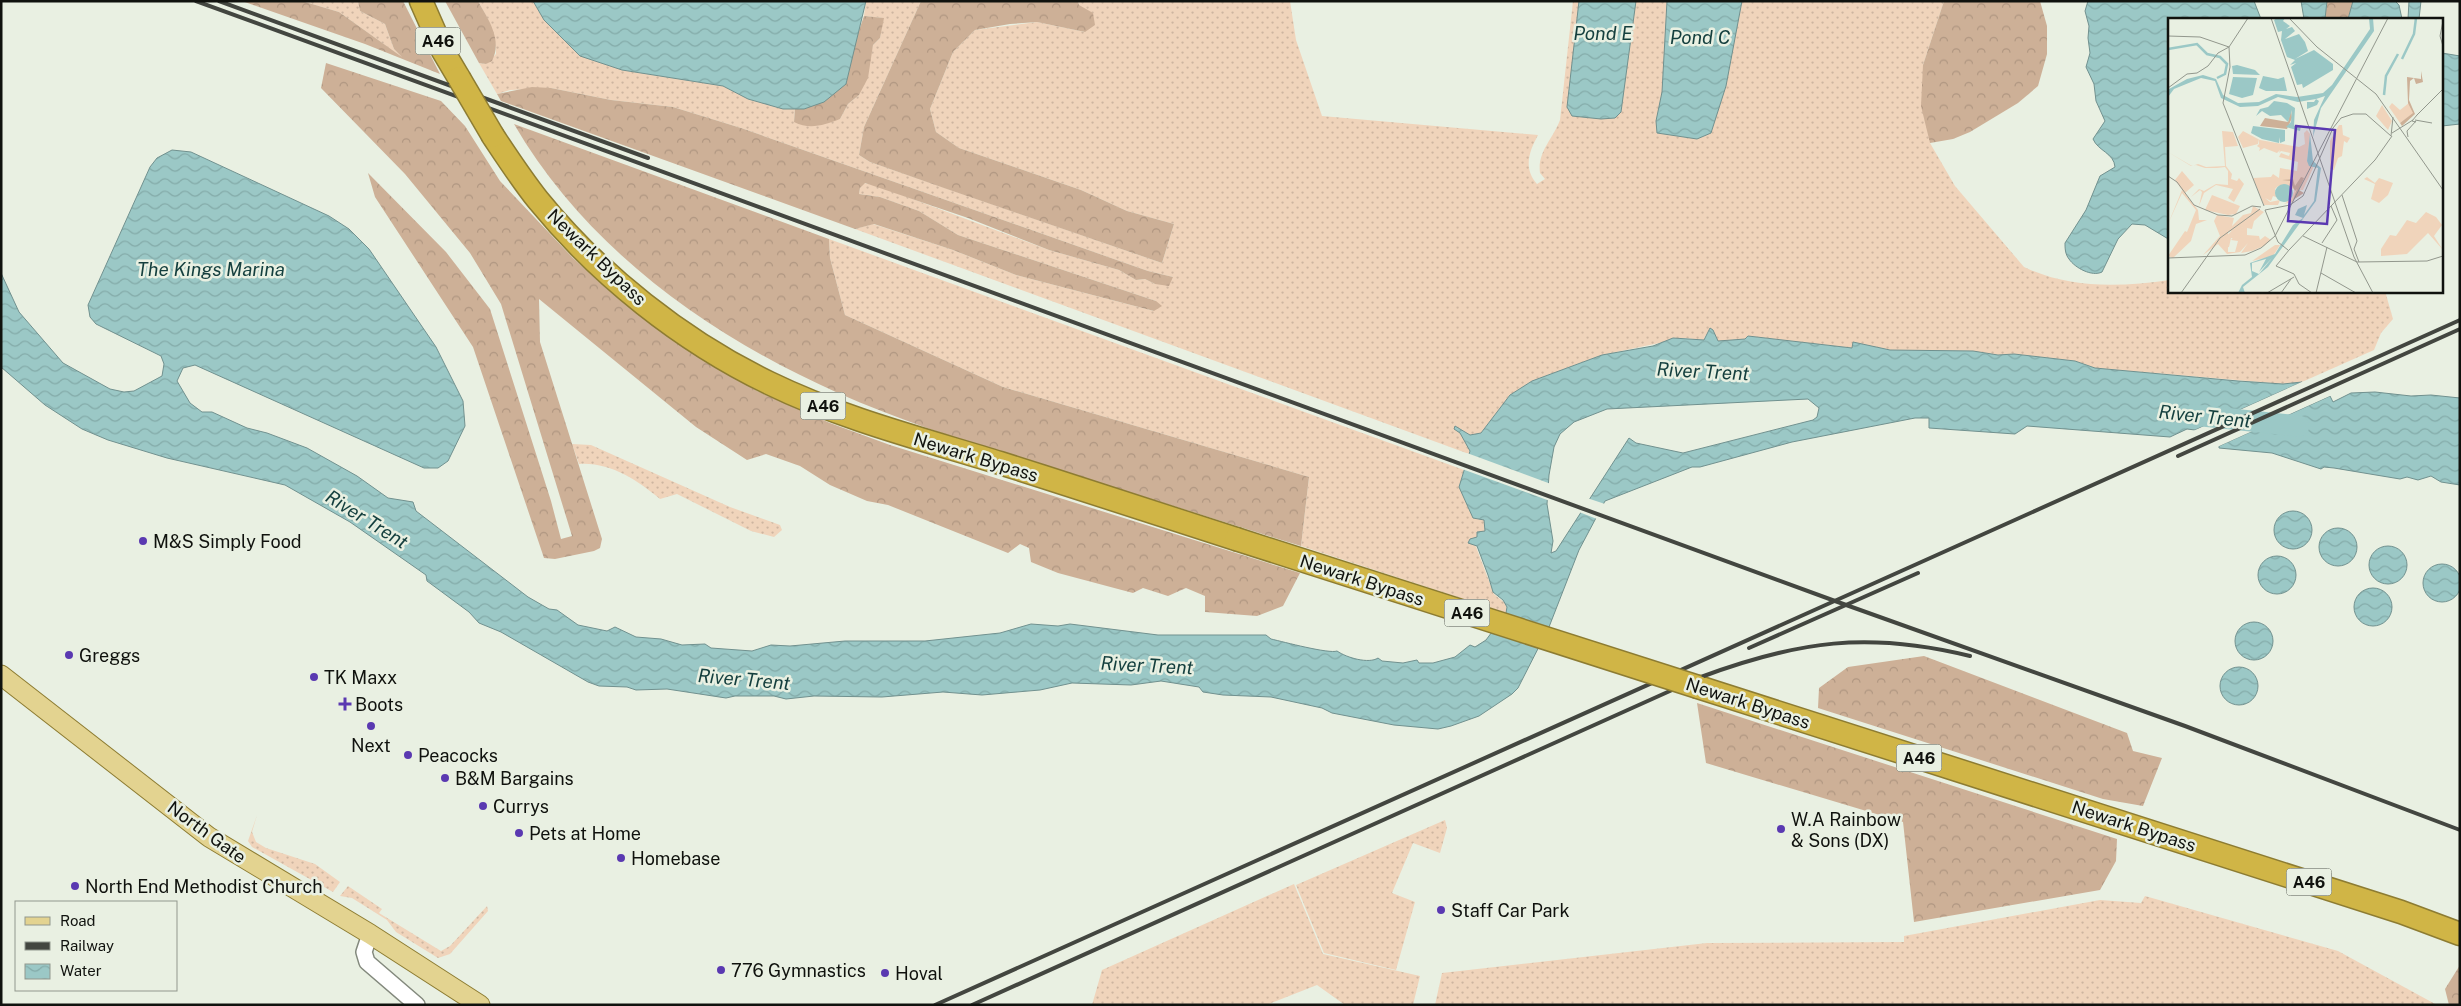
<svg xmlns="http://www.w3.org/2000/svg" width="2461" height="1006" viewBox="0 0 2461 1006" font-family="'Public Sans',sans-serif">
	<defs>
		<pattern id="grass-dots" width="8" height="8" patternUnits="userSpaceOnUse" patternTransform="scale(1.25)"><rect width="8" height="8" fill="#f0d4bb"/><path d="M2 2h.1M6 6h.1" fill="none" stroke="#cdb5a0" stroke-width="1.8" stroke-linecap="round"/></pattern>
		<pattern id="forest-crowns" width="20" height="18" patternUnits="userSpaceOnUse" patternTransform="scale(1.25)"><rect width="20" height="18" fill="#cdb097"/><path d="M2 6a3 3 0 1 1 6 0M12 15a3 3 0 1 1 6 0" fill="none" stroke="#af9681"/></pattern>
		<pattern id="water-waves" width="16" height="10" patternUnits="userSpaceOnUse" patternTransform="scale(1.25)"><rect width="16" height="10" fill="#9bc8c6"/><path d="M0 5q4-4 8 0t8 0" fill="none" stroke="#84aba9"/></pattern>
	</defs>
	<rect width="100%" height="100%" fill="#e9f0e2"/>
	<!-- grass -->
	<g fill="url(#grass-dots)">
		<polygon points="302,1 358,1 360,11 385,24 394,49 407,61 339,12"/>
		<path d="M478,1H533L544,20L622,70L723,86L748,99L783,109H795L794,122L840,119L848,104L859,95L873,45L880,38L883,18L864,16L866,1H921L864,127L859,155L870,162L1162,263L1174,224L1127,211L1081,190L959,148L936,132L930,109L953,52L975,30L1037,22L1085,32L1078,1H1290L1296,40L1322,116L1538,135C1529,152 1523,168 1537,184L1545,179L1540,173C1537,152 1553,139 1560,120L1573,1H1944L1923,65L1930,143L1955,186L2024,267C2070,289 2120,287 2170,280V291H2385L2393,319L2381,333L2374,350L2302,382L2283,384L2095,368L2075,361L2014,354L1998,355L1973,351L1890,350L1853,343L1852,348L1748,336L1745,339L1718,342L1713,330L1705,336L1704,340L1683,338L1602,355L1532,381L1510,395L1481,433L1470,435L1459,428L1458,430L1469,448V454L855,229L873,224L953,250L1016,275L1154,311L1156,301L958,235L919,211L880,197L859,194L860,188L864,183L878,186L1049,250L1119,270L1136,280L1145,279L1155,284L1173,277L1148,271L741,128L673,107L611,100L551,88L510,90L497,94L479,63L486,64L496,54C496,33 488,19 478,1Z"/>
		<polygon points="829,239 1464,470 1459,487 1473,518 1484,519 1485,531 1473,539 1494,594 1506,604 1507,613 1301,546 1309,477 1003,387 845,315 830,258"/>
		<path d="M572,444L591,445L730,507L780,525L782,530L774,537L751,531L677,494L660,499C637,480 610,462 579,464Z"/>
		<polygon points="257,815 252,832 256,842 266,848 315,864 340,882 333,892 252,847 248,841"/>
		<polygon points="1445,820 1447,828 1440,853 1413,843 1392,893 1415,902 1396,970 1324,953 1296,885"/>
		<polygon points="1294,884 1323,954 1420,976 1413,1005 1345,1005 1317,985 1266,1005 1092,1005 1102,970"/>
		<polygon points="348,886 382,909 379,913 441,951 450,946 487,906 488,911 450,954 438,958 396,932 387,920 352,898 340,896"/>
		<polygon points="2145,896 2338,951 2437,1005 1435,1005 1442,973 1707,943 1904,942 1904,936 2100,900 2141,903"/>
	</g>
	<!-- forest -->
	<g fill="url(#forest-crowns)">
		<polygon points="242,1 302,1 339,12 402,57 394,49 385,24 360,11 358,1 403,1 440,74 365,44"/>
		<path d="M445,1H478C488,19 503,40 492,61L486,64L479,63Z"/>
		<polygon points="921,1 1078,1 1079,5 1093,13 1095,25 1085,32 1037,22 1010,24 975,30 953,52 930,109 936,132 959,148 1081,190 1127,211 1174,224 1162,263 944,188 870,162 859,155 864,127"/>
		<polygon points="1944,1 2040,1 2047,26 2047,54 2038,86 2018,103 1970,132 1953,139 1930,143 1921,106 1923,65"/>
		<polygon points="2327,1 2353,1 2348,19 2325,19"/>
		<path d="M864,16L884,18L880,38L873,45L868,78L859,95L848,104L840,119C824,125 810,130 794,122L795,109H804L846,84L854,45Z"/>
		<polygon points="326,63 441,101 465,126 500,181 573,258 607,289 677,343 757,391 830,423 890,445 1300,573 1283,606 1257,616 1205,612 1205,596 1186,588 1168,596 1143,588 1133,593 1058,573 1031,562 1029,548 1020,544 1008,553 888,505 867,501 830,485 800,466 766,454 747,460 696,427 539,299 540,342 602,539 600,548 594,551 555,559 544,558 473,347 375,197 368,173 446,252 490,309 551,501 561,539 572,536 501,304 470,253 405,174 321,88"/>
		<polygon points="532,87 551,88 611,100 673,107 741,128 1148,271 1173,277 1169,286 1155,284 1145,279 1136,280 1119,270 1049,250 968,218 865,183 860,188 859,194 880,197 919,211 958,235 1156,301 1162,306 1154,311 1016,275 953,250 874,224 855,229 501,101 497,94"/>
		<path d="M514,124L829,239L830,258L845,315L1003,387L1309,477L1301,546C1223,522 1146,497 1068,473C991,449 912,426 838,393C708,335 586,248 514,124Z"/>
		<polygon points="1924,656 2127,733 2133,751 2162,758 2143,806 2103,799 1818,708 1819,688 1848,667"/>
		<polygon points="1697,703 2117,839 2116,861 2100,890 1914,922 1903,822 1706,763"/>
		<polygon points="2460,965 2460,1005 2449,1005 2445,989"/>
	</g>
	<!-- water -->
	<g fill="url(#water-waves)" stroke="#71918f" fill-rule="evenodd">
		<polygon points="533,1 866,1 846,84 824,102 804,109 783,109 748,99 723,86 622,70 580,56 544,20"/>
		<polygon points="1579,1 1636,1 1621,112 1615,118 1601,119 1572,116 1567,107"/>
		<polygon points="1667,1 1742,1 1726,86 1711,133 1697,139 1657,133 1656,121 1662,92"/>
		<path d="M2088,1H2254L2261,19H2170V240L2145,225L2132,224L2118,239L2102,272C2092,277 2075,268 2069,259C2065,254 2065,248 2065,243L2086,210L2100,176L2115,167C2114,153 2098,151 2093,139L2105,121L2096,101L2094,84L2086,67L2090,53L2088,38L2089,26L2085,11Z"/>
		<polygon points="2301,1 2327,1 2325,19 2304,19"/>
		<polygon points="2353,1 2395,1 2399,5 2402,19 2348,19"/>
		<polygon points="2409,1 2421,1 2419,19 2408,19"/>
		<polygon points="2442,53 2460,56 2460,124 2442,126"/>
		<path d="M172,150L191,152L329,216L349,229L369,249L436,347L463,401L465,426L448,461L438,468H424L195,365L183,368L177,381L190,403L202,412H212L247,428L267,433L307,448L357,476L388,498L413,502L416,511L528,597L549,609L557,610L578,625L607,631L615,627L636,637L661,639L682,645L705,644L711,648L752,651L771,645L790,646L845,641H925L1000,633L1031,624L1058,626L1070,624L1158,635H1266L1271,639C1284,642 1329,654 1337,651C1347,658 1369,664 1378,658L1382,661L1403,663L1417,660L1419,663H1433L1455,657L1470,645L1475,647L1486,640L1506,613L1507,607L1503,600L1493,592L1488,575L1477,546L1468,543L1470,539L1477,537V532L1485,531L1484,520L1473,518L1459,487L1470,451L1460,433L1454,429L1455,426L1470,435L1481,433L1510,395L1532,381L1602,355L1653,346L1673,338L1704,340L1710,328L1713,330L1718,341L1745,339L1748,336L1852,348L1853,342L1890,350L1973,351L1998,355L2014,354L2075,361L2095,368L2238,381L2283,384L2302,382L2195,430L2187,429L2170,437L2027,426L2015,434L1929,428V418H1915L1792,442L1700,467H1692L1605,501L1579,550L1549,627L1518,688L1512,694L1479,716L1451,726L1438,729L1394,725L1332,713L1322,708L1271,697L1223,695L1203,692L1199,687L1161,681L1131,685L1072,683L1040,690L982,695L943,692L882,697L814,696L786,699L774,696H735L726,698L667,689L636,690L627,687L599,686L588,682L501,632L479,623L469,612L427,581L426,575L350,522L285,485L167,458L108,440L82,429L45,405L1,367V273L19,312L63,363L110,389L124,392L134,391L162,376L164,364L161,356L96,324L90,317L88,305L150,167L157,158ZM1808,399L1819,408L1817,417L1813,420L1683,453L1636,443L1629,438L1556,551L1551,553L1553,541L1547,504L1549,475L1554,447L1560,434L1574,422L1607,409Z"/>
		<polygon points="2375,392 2411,396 2431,395 2460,398 2460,485 2441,482 2431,476 2418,480 2407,477 2400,479 2334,468 2324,467 2321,469 2272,453 2219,448 2219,446 2330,396 2333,402 2351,393"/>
		<circle cx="2293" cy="530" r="19"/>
		<circle cx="2338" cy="547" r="19"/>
		<circle cx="2388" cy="565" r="19"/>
		<circle cx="2277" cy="575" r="19"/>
		<circle cx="2442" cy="583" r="19"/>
		<circle cx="2373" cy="607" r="19"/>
		<circle cx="2254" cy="641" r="19"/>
		<circle cx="2239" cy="686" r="19"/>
	</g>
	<!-- pier -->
	<g fill="#e9f0e2">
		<polygon points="2304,381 2303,384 2196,432 2191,432"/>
		<polygon points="2329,394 2332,395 2217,447 2218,444"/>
		<polygon points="1467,453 1551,484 1550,501 1462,469"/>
		<polygon points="1587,498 1605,504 1597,519 1579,512"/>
	</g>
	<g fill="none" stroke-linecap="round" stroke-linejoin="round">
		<!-- river -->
		<polyline stroke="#9bc8c6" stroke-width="21" points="2193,415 2299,426"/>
		<!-- minor casing -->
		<g stroke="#83897d" stroke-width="18">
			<polyline id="minor" points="370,934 364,952 367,962 417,1005"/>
		</g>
		<!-- major casing -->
		<g stroke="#8d7c32" stroke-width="21">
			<polyline id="major" points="1,675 209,837 370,934 480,1005"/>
		</g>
		<!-- highway casing -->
		<g stroke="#8d7c32" stroke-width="25">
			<g id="highway">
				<polyline points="421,1 443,51 459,78"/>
				<path d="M493,136C507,157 522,180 538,200C599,275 682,341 769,383C843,419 922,439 1000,463C1079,488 1158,514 1236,539"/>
				<polyline points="1698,687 2401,912 2460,934"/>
			</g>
		</g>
		<!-- minor -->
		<use href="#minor" stroke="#fff" stroke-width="15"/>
		<!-- major -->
		<use href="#major" stroke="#e3d390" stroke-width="19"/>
		<!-- highway -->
		<use href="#highway" stroke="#d0b546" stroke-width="22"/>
		<!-- rail -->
		<g stroke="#434640" stroke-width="4">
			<polyline points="196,1 1835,601 2185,726 2460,830"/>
			<polyline points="219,1 648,158"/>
			<polyline points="2178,456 2460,329"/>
			<polyline points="1749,648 1918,573"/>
			<polyline points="935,1005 2460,320"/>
			<path d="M972,1005L1701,677C1798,641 1868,631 1970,656"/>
		</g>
		<!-- highway-bridge casing -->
		<g stroke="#8d7c32" stroke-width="25" stroke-linecap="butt">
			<g id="highway-bridge">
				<polyline points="459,78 493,136"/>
				<polyline points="1236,539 1698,687"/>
			</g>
		</g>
		<!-- highway-bridge -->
		<use href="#highway-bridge" stroke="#d0b546" stroke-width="22"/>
	</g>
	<!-- markers -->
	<g fill="#5a39b1" stroke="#e9f0e2" stroke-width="2">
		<circle cx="143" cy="541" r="5"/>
		<circle cx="69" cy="655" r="5"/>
		<circle cx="314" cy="677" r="5"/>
		<path d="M342.5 696.5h5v5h5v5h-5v5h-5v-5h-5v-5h5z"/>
		<circle cx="371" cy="726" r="5"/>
		<circle cx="408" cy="755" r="5"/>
		<circle cx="445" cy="778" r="5"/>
		<circle cx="483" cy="806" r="5"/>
		<circle cx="1781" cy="829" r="5"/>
		<circle cx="519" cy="833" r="5"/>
		<circle cx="621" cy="858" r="5"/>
		<circle cx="75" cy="886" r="5"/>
		<circle cx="1441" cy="910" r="5"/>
		<circle cx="721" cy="970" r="5"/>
		<circle cx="885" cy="973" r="5"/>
	</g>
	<g text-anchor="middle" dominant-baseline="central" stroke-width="5" stroke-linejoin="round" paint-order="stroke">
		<!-- shield labels -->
		<g fill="#e9f0e2" stroke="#51554e" stroke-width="1">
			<rect x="415.5" y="27.5" width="45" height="27" rx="4"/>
			<rect x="800.5" y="392.5" width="45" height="27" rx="4"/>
			<rect x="1444.5" y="599.5" width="45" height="27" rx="4"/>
			<rect x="1896.5" y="744.5" width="45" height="27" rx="4"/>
			<rect x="2286.5" y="868.5" width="45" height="27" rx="4"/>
		</g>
		<g font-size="16" font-weight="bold" fill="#10120e">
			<text x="438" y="41">A46</text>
			<text x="823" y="406">A46</text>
			<text x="1467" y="613">A46</text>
			<text x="1919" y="758">A46</text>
			<text x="2309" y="882">A46</text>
		</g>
		<!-- street labels -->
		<g font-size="18" fill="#10120e" stroke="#e9f0e2">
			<text transform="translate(597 257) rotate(44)">Newark Bypass</text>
			<text transform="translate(976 457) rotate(17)">Newark Bypass</text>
			<text transform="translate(1362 580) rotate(18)">Newark Bypass</text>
			<text transform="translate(1748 703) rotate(18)">Newark Bypass</text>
			<text transform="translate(2134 826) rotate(18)">Newark Bypass</text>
			<text transform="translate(207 832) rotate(36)">North Gate</text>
		</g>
		<!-- poi labels -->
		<g font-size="18" fill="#10120e" stroke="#e9f0e2" text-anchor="start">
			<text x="153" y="541">M&amp;S Simply Food</text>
			<text x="79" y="655">Greggs</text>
			<text x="324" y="677">TK Maxx</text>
			<text x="355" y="704">Boots</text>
			<text x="371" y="745" text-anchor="middle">Next</text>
			<text x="418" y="755">Peacocks</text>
			<text x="455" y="778">B&amp;M Bargains</text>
			<text x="493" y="806">Currys</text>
			<text x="1791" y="819">W.A Rainbow<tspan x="1791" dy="21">&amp; Sons (DX)</tspan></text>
			<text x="529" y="833">Pets at Home</text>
			<text x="631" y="858">Homebase</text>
			<text x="85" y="886">North End Methodist Church</text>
			<text x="1451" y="910">Staff Car Park</text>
			<text x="731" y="970">776 Gymnastics</text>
			<text x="895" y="973">Hoval</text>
		</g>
		<!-- water labels -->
		<g font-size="19" font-style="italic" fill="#143f3e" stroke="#e9f0e2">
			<text x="1603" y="33">Pond E</text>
			<text x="1700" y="37">Pond C</text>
			<text x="211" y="269">The Kings Marina</text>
			<text transform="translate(1703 371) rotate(3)">River Trent</text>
			<text transform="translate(2205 416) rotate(6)">River Trent</text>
			<text transform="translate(367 519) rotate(32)">River Trent</text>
			<text transform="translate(1147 665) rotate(3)">River Trent</text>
			<text transform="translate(744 679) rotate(5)">River Trent</text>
		</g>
	</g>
	<!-- overview -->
	<g transform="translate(2168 18)">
		<rect width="275" height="275" fill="#e9f0e2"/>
		<path d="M224,85L232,92L241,85L246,95L232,105L221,89ZM214,87L224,103L220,112L208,98ZM171,107H174L175,117L182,120L179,125L176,123L174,138L170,140L166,152L162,151V123ZM139,112L142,116L139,143L146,148L135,172H132L133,168L125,184L116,186L119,184L115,181L123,182L127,171L110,168L107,171L108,179L105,178L103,183L97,180L102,184L112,182L110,187H96L85,160L103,159L105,156L111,160L112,150L129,153L130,144L111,139L113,135L121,138L122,135L113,133L111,135L112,132L109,135L96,130L91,133L92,130L89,128L91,126L90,121V126L75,130L70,119L75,113L92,122L131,129L137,126L136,115ZM54,113L65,114L70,128L57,129L58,148L64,156L63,161L69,163L71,160L76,166L66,184L60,180L65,171L48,167L36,175L31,188L34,174L32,172L23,179L31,171L36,173L48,166L60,167V153L57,149L49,150H37L28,147L23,148L0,134L24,148L30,146L38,149L57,148ZM14,153L26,167L17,175L30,192L31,202H39L28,206L23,223L5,240L0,238L17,213L19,214L28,192L14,175L0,206L14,172L7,162ZM85,188L96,194L86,203L84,211L79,210V217L91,218L92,222L97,218L103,222L107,218L104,221L96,228L84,233L73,235L80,225L72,234L59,236L50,226L35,237L52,218L46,203L49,197L66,200L64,208L75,197L83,195ZM75,209L63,222L70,223L67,234H60V214Z" fill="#f0d4bb" fill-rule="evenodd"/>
		<path d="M253,53L255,64L248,66L246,60L242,63L241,82L247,96L234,108L232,105L245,95L240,85L239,59L253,61ZM123,91L124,100L119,111L92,108L97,100L120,104ZM133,159L136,160L131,172L136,175L125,182L129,171L127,173L122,163L114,162L125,161L127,168Z" fill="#cdb097"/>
		<path d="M199,159L207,165L211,160L225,165L220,177L211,185L203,181L207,166L196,161ZM44,177L72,188L68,196L60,197L37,192ZM258,194L268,199L274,207L266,218L275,232L260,215L239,236L213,238V231L222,217L228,218L239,202L248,205ZM70,207L75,209L71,222L63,220L61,229L56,230L51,225ZM107,227H112L105,238L84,243Z" fill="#f0d4bb"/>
		<path d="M109,0H117L115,3L122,8L118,11L124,9L127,13L117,21L131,16L137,24L140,33L127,41L146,32L165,46V52L135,70L134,66L129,67L123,49L128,45L122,47L127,42L119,39L113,22L114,13L110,14L106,2ZM201,0H205L206,13L153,90L145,119L146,102L157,78L148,81L151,83L149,87L139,91V84H146L148,81L130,84L110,79L90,88L72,89L53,80L47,63L33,60L6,71L0,79L1,71L19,61L35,57L48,61L55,77L70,85L91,84L108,76L129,79L155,75L164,67L202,11ZM69,47L87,52L92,57L65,56L64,48ZM95,58L110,61L116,59L119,73H98L91,70ZM65,59L89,60L85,77L74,80L61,76ZM106,83L119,85L127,90L126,108H133L132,113L118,109L123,104L124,92L120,104L113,97L102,98L94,93L88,98L92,91L100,89ZM85,108L117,112V123L112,125V119L111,125L94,121L83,115ZM142,116L145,143L153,150L148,183L100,249L75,269L77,275H70L74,267L84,259L82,245L107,236L125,207L135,200L127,197L130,191L139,187L136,197L146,183L150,150L141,148L139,143ZM104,240L91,256L84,253V245L98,241L91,254ZM107 175a9 9 0 1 1 18 0a9 9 0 1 1-18 0Z" fill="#9bc8c6" fill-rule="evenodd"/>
		<path fill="none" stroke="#9bc8c6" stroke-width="2.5" d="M0,31L29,26L39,36L52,39L59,46L57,56L49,60M234,41L246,16L248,0M216,77L218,58L230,36"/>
		<path fill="none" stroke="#92978d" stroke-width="1" d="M80,0L61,29L62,49L55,85L96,188M103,0L186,239L205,275M121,0L149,29L208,76L275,172M275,3L272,18L275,28M0,18L32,19L61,29M0,70L19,56L29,55L40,48L50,35L61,29M247,102L264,105M248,104L244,103L249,97L275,71M224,115L245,102M240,119L239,113L248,103M0,158L9,164L26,187L50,197L64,198L84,188L93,189M174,177L189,223L186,231L191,244M97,192L110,224L120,232M97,192L122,187L135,178L165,110L173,100L185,96H198L223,118L225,99M135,218L189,244M154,225L169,202L163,188M121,232L207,142L224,118M121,232L108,248L126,256L131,266L144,275M0,240L77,237L93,230L107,218L220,0M189,244L259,243L275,238M153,255L188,275M13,275L52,220L92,191M99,275L126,259M113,275L123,261M148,275L159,229"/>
		<path fill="#5a39b1" fill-opacity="0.15" stroke="#5a39b1" stroke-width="2.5" d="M128,108L167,112L159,206L120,203Z"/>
		<rect width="275" height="275" fill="none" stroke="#10120e" stroke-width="2.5"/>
	</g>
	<!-- border -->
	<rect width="2461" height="1006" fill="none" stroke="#10120e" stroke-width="5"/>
	<!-- legend -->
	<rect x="15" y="901" width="162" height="90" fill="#e9f0e2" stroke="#92978d"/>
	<rect x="25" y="917" width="25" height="8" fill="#e3d390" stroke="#92978d"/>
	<text x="60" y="926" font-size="15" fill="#10120e">Road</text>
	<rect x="25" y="942" width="25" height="8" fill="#434640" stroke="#92978d"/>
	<text x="60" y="951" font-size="15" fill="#10120e">Railway</text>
	<rect x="25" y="964" width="25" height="15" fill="url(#water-waves)" stroke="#92978d"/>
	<text x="60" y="976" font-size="15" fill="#10120e">Water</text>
</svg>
